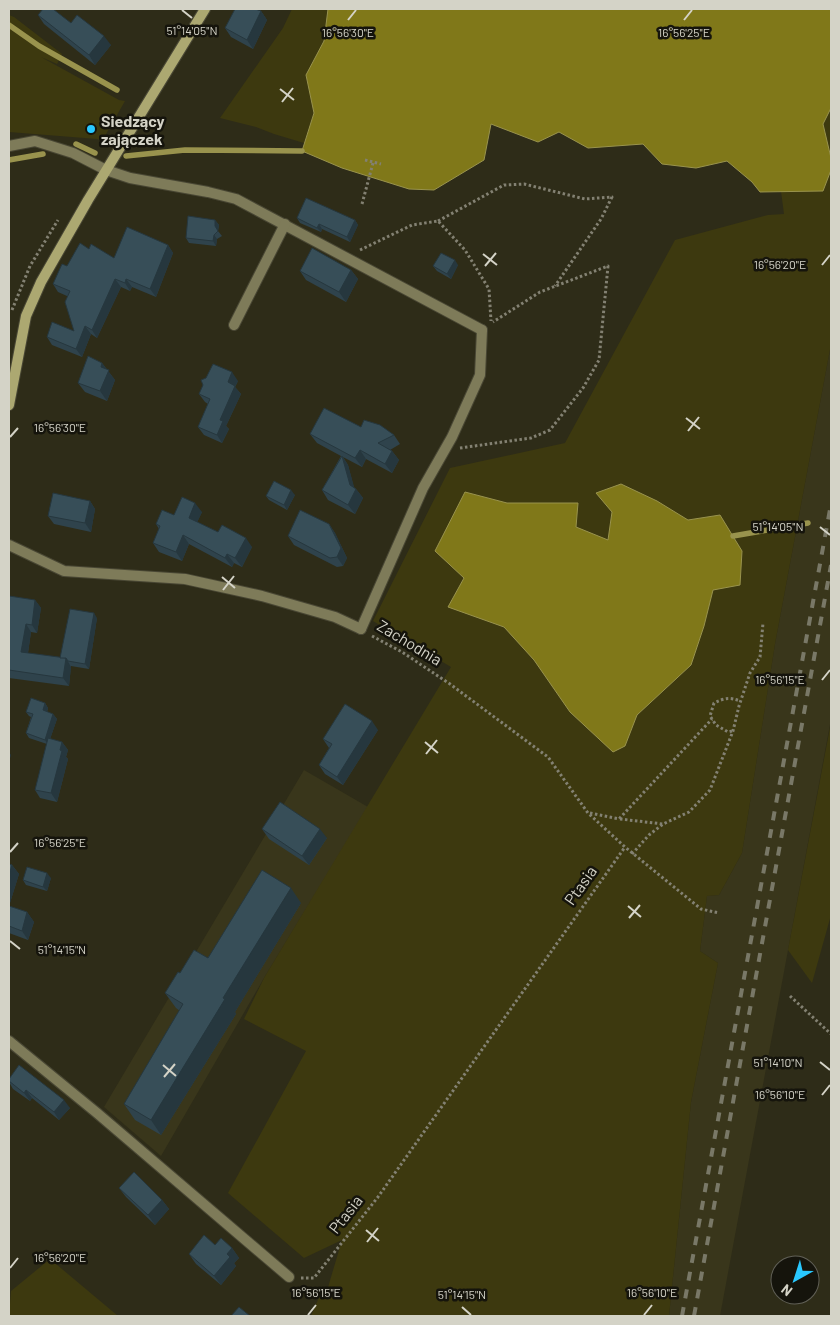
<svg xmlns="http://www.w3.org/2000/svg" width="840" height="1325" viewBox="0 0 840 1325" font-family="Barlow,sans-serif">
	<rect width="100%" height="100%" fill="#2e2c18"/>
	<!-- built -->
	<g fill="#39361b">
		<polygon points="831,344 831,719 720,1316 669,1316 691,1102 718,963 700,951 707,896 719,895 742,853 775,644"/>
		<polygon points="304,770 368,807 264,978 161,1156 104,1107"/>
	</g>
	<!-- green -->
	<g fill="#3d390f" fill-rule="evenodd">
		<polygon points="292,9 328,9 324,41 306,75 314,113 304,143 274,134 256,127 220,118 283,28"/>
		<polygon points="9,15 14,17 62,54 57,64 41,57 119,100 125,101 102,141 97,139 9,132"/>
		<polygon points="831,108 831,158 823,123"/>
		<path d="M831,170V344L775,644L742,853L719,895L707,896L700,951L718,963L691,1102L669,1316H311L320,1295L326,1294L342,1240L304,1258L228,1193L306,1051L244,1019L264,978L451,667L373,621L450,468L565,443L675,240L768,215L784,214L781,191H823ZM465,492L507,503H578L576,527L609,541L612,512L657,501L688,520L720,515L713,590L704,626L691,665L637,715L625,746L570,712L534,660L504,627L449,607L464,578Z"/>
		<polygon points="831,722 831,915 812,983 788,950"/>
		<polygon points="50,1259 118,1316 9,1316 11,1291"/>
	</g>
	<!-- water -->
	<g fill="#807819" stroke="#99934d">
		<polygon points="328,9 831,9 831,108 823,124 831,158 831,170 823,191 760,192 752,182 727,161 696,168 662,164 643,144 588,148 559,132 538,142 491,124 484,160 434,190 409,189 342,168 302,151 314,113 306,75 324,41"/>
		<polygon points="621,484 657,501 688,520 720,515 742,551 740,585 713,590 704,626 691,665 637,715 625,746 613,752 570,712 534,660 504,627 448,607 464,578 435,551 465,492 507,503 578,503 576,527 608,540 612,512 596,493"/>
	</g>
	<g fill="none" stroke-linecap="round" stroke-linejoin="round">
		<!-- stream -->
		<g stroke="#99934d" stroke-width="5.5">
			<polyline points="9,25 39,46 117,90"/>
			<polyline points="76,144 95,153"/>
			<polyline points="126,156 185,150 302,151"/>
			<polyline points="9,160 43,154"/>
			<polyline points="733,536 808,523"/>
		</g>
		<!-- lane casing -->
		<g stroke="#494734" stroke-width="12">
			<polyline id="lane" points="361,629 423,488 452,437 480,375 482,330"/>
		</g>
		<!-- street casing -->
		<g stroke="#494734" stroke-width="12">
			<g id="street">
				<polyline points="9,146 35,141 73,153 106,170 130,178 208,192 236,199 482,330"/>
				<polyline points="234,325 285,224"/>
				<polyline points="9,545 64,571 185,579 262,596 335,617 361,629"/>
				<polyline points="9,1041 97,1113 289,1277"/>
			</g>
		</g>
		<!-- secondary casing -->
		<g stroke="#494734" stroke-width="12">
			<polyline id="secondary" points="9,405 26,316 41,282 88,200 205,9"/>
		</g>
		<!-- path -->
		<g stroke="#838172" stroke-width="3" stroke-dasharray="2.5 2.5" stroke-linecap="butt">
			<polyline points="365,160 381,164"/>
			<polyline points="362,204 373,163"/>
			<polyline points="438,221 504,185 524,184 585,199 612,197 601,219 555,286"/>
			<polyline points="360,250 412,225 438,221 465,250 489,289 491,321"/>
			<polyline points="12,310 30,266 58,220"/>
			<polyline points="460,448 531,438 550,430 583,388 599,360 608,266 540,292 493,322"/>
			<polyline points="372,636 402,652 450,684 548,757 588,813 625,847 701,909 719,913"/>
			<path d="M732,731L728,732L716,725L710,716L714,703C724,698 730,697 740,701"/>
			<polyline points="590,813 619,819 712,719"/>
			<polyline points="620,819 663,824"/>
			<polyline points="632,854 649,835 663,824 689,812 710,790 733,731 739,706 750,673 760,657 763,623"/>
			<polyline points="790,996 831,1034"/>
			<polyline points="301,1278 314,1278 378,1197 625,847"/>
		</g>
		<!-- lane -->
		<use href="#lane" stroke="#7e7b59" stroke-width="10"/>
		<!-- street -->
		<use href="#street" stroke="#7e7b59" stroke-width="10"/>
		<!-- secondary -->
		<use href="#secondary" stroke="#aca871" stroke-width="10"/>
		<!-- rail -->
		<g stroke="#797867" stroke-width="4" stroke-dasharray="9 9" stroke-linecap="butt">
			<polyline points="682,1316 831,504"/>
			<polyline points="694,1316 831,565"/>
		</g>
	</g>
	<!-- wall -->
	<g fill="#2f434c">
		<polygon points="261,11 267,20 253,49 231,37 225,28"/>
		<polygon points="38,15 71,23 111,45 95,65 44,24"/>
		<polygon points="297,218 355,220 358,225 350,242 322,229 321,232 300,223"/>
		<polygon points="215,220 219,225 218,231 222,236 217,239 216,246 189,243 186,238"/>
		<polygon points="168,245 173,253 156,297 132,287 130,291 121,287 97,338 91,334 82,357 52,345 47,337 74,331 67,296 58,292 53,284 67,266 89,249 114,258"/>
		<polygon points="458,265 451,279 437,271 433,266"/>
		<polygon points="351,270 358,279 346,302 306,280 300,271"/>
		<polygon points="102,363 115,380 107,401 85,392 78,383"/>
		<polygon points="238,381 235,387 241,394 226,426 229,429 222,443 204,435 198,427 208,404 205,402 199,394"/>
		<polygon points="361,427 394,435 400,444 390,450 392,451 399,460 392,473 366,459 362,467 343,457 348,465 354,488 356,489 363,498 355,514 328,500 322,490 341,456 317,443 310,434"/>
		<polygon points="295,495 287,510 269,500 266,496"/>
		<polygon points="90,501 95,509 91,532 54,524 48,516"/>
		<polygon points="202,512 197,522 218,532 252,547 242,567 234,563 232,567 189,544 182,561 159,552 153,543 159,529 156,524 174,515"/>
		<polygon points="329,524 335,533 347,558 343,566 337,567 294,545 288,536"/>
		<polygon points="9,596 35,600 41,608 37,633 31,632 28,653 60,658 97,618 89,669 71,666 69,686 9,678"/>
		<polygon points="45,703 48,708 47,712 53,714 57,719 50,739 62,742 68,750 66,757 68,759 57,802 40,798 35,790 47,744 29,738 26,733 31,717 29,716 26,712"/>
		<polygon points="378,730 343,785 325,774 319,765 329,748 323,739"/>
		<polygon points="262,829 327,838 309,865 269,839"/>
		<polygon points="9,864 12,865 19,874 9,906 27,912 34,922 28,940 9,933"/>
		<polygon points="51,878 47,891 26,885 23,880"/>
		<polygon points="301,903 235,1012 236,1014 161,1135 135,1120 124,1104 180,1011 176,1008 165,993 180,973"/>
		<polygon points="9,1079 70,1108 59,1120 32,1098 30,1101 13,1089 9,1082"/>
		<polygon points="119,1188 162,1200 169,1209 155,1225 126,1197"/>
		<polygon points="232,1248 239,1258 234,1263 236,1266 221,1285 196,1264 189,1254"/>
	</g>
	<!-- shaded-wall -->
	<g fill="#26373e">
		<polygon points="261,11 267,20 253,49 247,40"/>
		<polygon points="104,36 111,45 95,65 89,55"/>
		<polygon points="215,220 219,225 218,231 215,226"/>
		<polygon points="355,220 358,225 350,242 347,237"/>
		<polygon points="319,224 322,229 321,232 317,228"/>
		<polygon points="214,235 217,239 216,246 213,241"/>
		<polygon points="168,245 173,253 156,297 150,289"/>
		<polygon points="455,260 458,265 451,279 447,274"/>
		<polygon points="351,270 358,279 346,302 339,292"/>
		<polygon points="115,279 121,287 97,338 92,330"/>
		<polygon points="126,279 132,287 130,291 125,283"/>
		<polygon points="85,326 91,334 82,357 76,349"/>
		<polygon points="102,363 115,380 107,401 100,391 101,367"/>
		<polygon points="232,372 238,381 235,387 241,394 226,426 229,429 222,443 217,435 228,382"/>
		<polygon points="360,450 366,459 362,467 355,458"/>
		<polygon points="392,451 399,460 392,473 385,464"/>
		<polygon points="342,456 348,465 355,490 356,489 363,498 355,514 348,505 350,485"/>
		<polygon points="291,490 295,495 287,510 284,505"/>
		<polygon points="90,501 95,509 91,532 85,523"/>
		<polygon points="195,503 202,512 195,527 189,518"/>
		<polygon points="329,524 335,533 347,558 343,566 337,557"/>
		<polygon points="183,535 189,544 182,561 176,552"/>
		<polygon points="246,538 252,547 242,567 235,558"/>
		<polygon points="227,554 234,563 232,567 225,558"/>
		<polygon points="35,600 41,608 37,633 32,625"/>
		<polygon points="94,613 97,618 89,669 85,664"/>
		<polygon points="26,624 31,632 27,660 21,652"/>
		<polygon points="66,658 71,667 69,686 63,678"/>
		<polygon points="45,703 48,708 46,715 43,710"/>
		<polygon points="53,714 57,719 48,745 45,740"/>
		<polygon points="372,721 378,730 343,785 337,777"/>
		<polygon points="62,742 68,750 66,757 68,759 57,802 51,793"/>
		<polygon points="9,752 11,755 9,762"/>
		<polygon points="320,829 327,838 309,865 302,856"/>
		<polygon points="12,865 19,874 9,906 9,875"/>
		<polygon points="47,873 51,878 47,891 43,887"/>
		<polygon points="291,888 301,903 235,1012 236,1014 161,1135 151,1120 223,998"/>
		<polygon points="27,912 34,922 28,940 22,931"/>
		<polygon points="26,1090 32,1098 30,1101 24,1093"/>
		<polygon points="64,1100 70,1108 59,1120 54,1112"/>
		<polygon points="162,1200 169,1209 155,1225 148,1215"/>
		<polygon points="232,1248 239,1258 234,1263 236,1266 221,1285 214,1276 227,1254"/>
	</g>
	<!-- building -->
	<g fill="#374e58" stroke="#26373e">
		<polygon points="43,9 53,9 71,23 77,15 104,36 89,55 38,15"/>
		<polygon points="235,9 255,9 261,11 247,40 225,28"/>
		<polygon points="306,198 355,220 347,237 319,224 317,228 297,218"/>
		<polygon points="188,216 215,220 215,226 218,231 214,235 213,241 186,238"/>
		<polygon points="127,227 168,245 150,289 126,279 125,283 115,279 92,330 85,326 76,349 47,337 52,322 74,331 65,302 70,291 53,284 62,264 67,266 80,243 89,249 91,244 114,258"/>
		<polygon points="312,248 351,270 339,292 300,271"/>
		<polygon points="441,253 455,260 447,274 433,266"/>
		<polygon points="88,356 102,363 101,367 109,370 100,391 78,383"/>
		<polygon points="213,364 232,372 228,382 235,386 220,420 223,421 217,435 198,427 210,399 199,394 203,385 201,380 206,378"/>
		<polygon points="324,408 361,427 364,420 380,425 394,435 378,443 392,451 385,464 360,450 355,458 310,434"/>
		<polygon points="342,456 350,485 356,489 348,505 322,490"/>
		<polygon points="274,481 291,490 284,505 266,496"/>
		<polygon points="53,493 90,501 85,523 48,516"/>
		<polygon points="182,497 195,503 189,518 218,532 222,525 246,538 235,558 227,554 225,558 183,535 176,552 153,543 160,526 156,524 162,510 174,515"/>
		<polygon points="300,510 329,524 341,548 337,557 330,558 288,536"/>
		<polygon points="9,596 35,600 32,625 26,624 21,652 66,658 63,678 9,670"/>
		<polygon points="70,609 94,613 85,664 68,661 66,658 60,658"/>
		<polygon points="31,698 45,703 43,710 53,714 45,740 26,733 33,714 26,712"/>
		<polygon points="345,704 372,721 337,777 319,765 332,744 323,739"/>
		<polygon points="48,738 62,742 60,750 62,751 51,793 35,790"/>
		<polygon points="280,802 320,829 302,856 262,829"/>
		<polygon points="9,864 12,865 9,875"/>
		<polygon points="27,867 47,873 43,887 23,880"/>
		<polygon points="262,870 291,888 223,998 225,999 151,1120 124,1104 183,1004 165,993 178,972 180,973 194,950 208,958"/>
		<polygon points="9,906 27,912 22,931 9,926"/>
		<polygon points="19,1065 64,1100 54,1112 26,1090 24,1093 9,1081 9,1079"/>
		<polygon points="134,1172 162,1200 148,1215 119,1188"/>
		<polygon points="204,1235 215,1245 221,1238 232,1248 227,1254 230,1257 214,1276 189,1254"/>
		<polygon points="239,1307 250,1316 231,1316"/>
	</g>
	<!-- ticks -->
	<path fill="none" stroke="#d4d3c7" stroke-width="2" d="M182,10L192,18M348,20L356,10M684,20L692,10M280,89L294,100M282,102L293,88M483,254L497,265M822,265L830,255M485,266L496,253M686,418L700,429M688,431L699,417M10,437L18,428M820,527L830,535M222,577L235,588M223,590L234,576M822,680L830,670M425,742L438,753M426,754L437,740M10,852L18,843M628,906L641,917M629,918L640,905M10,941L20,949M820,1062L830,1070M163,1065L176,1076M164,1077L175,1064M822,1095L830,1085M366,1230L379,1241M367,1242L378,1228M10,1268L18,1258M462,1307L471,1315M308,1315L316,1305M644,1315L652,1305"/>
	<!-- markers -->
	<circle fill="#29c8ff" stroke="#15140c" stroke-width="2" cx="91" cy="129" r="5"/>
	<g text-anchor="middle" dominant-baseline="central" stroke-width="5" stroke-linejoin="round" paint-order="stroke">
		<!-- poi labels -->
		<g font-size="16" font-weight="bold" fill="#d4d3c7" stroke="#15140c" text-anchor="start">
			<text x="101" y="120">Siedzący<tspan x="101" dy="18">zajączek</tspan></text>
		</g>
		<!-- street labels -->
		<g font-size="16" fill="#d4d3c7" stroke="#15140c">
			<text transform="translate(410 642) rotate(31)">Zachodnia</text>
			<text transform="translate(580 885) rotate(-55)">Ptasia</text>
			<text transform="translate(345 1214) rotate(-52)">Ptasia</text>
		</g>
	</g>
	<g font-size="12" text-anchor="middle" fill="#d4d3c7" stroke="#15140c" stroke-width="5" stroke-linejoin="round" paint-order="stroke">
		<text x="192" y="35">51°14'05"N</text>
		<text x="348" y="37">16°56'30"E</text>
		<text x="684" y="37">16°56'25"E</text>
		<text x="780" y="269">16°56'20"E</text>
		<text x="60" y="432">16°56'30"E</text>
		<text x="778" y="531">51°14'05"N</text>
		<text x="780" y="684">16°56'15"E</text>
		<text x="60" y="847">16°56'25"E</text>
		<text x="62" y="954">51°14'15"N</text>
		<text x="778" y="1067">51°14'10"N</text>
		<text x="780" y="1099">16°56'10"E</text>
		<text x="60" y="1262">16°56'20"E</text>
		<text x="316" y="1297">16°56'15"E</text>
		<text x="652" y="1297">16°56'10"E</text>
		<text x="462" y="1299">51°14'15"N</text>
	</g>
	<!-- border -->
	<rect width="840" height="1325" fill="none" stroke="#d4d3c7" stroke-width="20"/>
	<!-- north arrow -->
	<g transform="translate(795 1280) rotate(219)"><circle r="24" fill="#15140c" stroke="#616057"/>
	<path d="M0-4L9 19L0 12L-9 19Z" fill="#29c8ff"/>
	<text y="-8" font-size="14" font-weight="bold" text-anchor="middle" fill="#d4d3c7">N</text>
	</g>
</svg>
